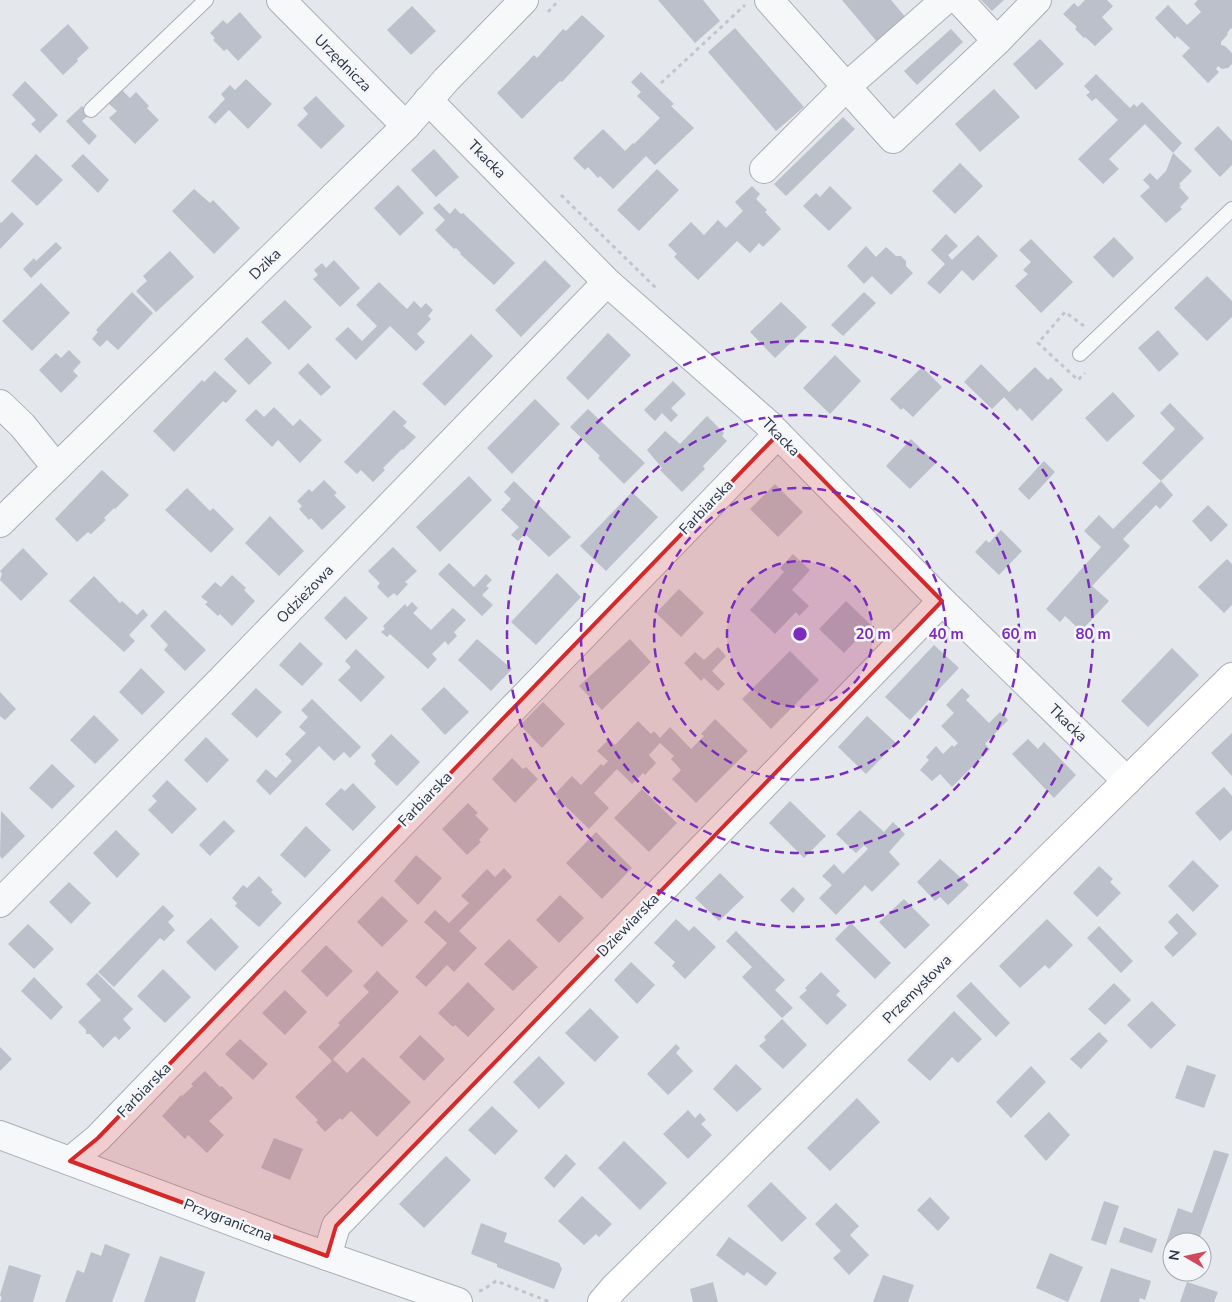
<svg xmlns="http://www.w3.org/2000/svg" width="1232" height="1302" viewBox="0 0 1232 1302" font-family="'Nunito Sans',sans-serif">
	<rect width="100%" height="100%" fill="#e4e7ec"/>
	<!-- building -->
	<g fill="#bbc0ca">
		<polygon points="658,0 703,0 720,21 695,43"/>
		<polygon points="842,0 891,0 907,19 878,43"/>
		<polygon points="981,0 1004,0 992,11"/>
		<polygon points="1085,0 1107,0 1113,6 1102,17 1113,29 1095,46 1085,37 1084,38 1075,29 1077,27 1063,14 1074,3 1078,7"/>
		<polygon points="1198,0 1232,0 1232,29 1231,28 1227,33 1228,34 1221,42 1221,45 1225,46 1232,53 1232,64 1228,68 1222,69 1218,66 1216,69 1219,72 1208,83 1182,56 1190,48 1177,36 1175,39 1155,18 1168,5 1187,25 1201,12 1194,4"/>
		<polygon points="412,6 436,31 411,55 387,30"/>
		<polygon points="240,12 262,37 238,61 227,49 224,51 213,40 215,38 210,33 223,20 227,24"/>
		<polygon points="582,15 605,36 562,82 560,81 522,119 497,93 534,55 537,58 563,29 566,31"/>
		<polygon points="68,24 89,48 77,59 78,61 63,75 40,50"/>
		<polygon points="735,28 804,107 776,131 708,52"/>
		<polygon points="951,29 963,42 917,85 904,71"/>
		<polygon points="1040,39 1064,64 1036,90 1013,64"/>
		<polygon points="641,72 674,104 671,106 694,128 655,165 646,156 613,189 600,176 598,178 588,167 585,170 573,158 603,129 625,151 633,143 634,144 660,118 637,96 641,92 631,82"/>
		<polygon points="1096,74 1130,108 1134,104 1137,107 1142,102 1182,143 1173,153 1145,124 1109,159 1119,169 1103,184 1078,159 1118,120 1096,98 1092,101 1086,95 1090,92 1084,86"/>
		<polygon points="246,79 272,104 248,129 229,110 215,124 208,117 225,99 221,94 230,85 235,90"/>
		<polygon points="25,81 58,115 40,133 31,124 36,120 12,95"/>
		<polygon points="121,89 130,98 136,92 149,106 147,108 159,120 135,144 109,118 117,111 108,103"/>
		<polygon points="994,89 1020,117 980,152 955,124"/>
		<polygon points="316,96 345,126 321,149 297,125 308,114 303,108"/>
		<polygon points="82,106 90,114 82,121 97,136 89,145 66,121"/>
		<polygon points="843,117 855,129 786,196 774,184"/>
		<polygon points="1218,126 1232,141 1232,165 1220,177 1194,149"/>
		<polygon points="434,149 459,177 436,197 411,170"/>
		<polygon points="1173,153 1192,171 1179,184 1181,186 1179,187 1189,198 1180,207 1182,209 1166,223 1140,196 1150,187 1143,180 1150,173 1157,180 1166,171"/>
		<polygon points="36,154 63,180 37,206 11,181"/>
		<polygon points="83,154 109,180 98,193 71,166"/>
		<polygon points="960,163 983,186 955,214 932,191"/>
		<polygon points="657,169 679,190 639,231 617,210"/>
		<polygon points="398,185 424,213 400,236 374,208"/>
		<polygon points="752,186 760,194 756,199 767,210 765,212 781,229 763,247 759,243 750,253 737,241 698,280 674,257 677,254 668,245 691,222 704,235 718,220 726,228 743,211 735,202"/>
		<polygon points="830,186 852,208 829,231 803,206 816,193 820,197"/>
		<polygon points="194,189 210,203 213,200 240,228 214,254 172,211"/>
		<polygon points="439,203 450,214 455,208 461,214 463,213 515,263 494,285 460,254 461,253 456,248 454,249 435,230 445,220 433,208"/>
		<polygon points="12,212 24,224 0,249 0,222 1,223"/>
		<polygon points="946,234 958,246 948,255 952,260 978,235 998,256 973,281 962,270 940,294 927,283 945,264 931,250"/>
		<polygon points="1114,237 1134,258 1113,278 1093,257"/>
		<polygon points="1031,239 1073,282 1041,313 1015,286 1028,274 1023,270 1031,262 1019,250"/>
		<polygon points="56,242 62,248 31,278 23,269 34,258 36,261"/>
		<polygon points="866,246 876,257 886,247 896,256 901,256 906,261 906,266 913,273 891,295 872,276 864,284 847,266"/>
		<polygon points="170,251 194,277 156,312 136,291 147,281 143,276"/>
		<polygon points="334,260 360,288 340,307 313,279 318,275 314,270 322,263 326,268"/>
		<polygon points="545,260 571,286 521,337 495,310"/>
		<polygon points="1207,276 1232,301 1232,317 1207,341 1174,308"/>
		<polygon points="379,282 407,309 414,301 421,308 426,303 433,310 428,316 431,319 417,334 425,342 416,351 390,326 356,360 335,339 348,327 362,341 377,326 356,305"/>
		<polygon points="41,283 70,313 32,351 2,321"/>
		<polygon points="132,292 153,313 118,350 107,340 100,347 92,339 98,332 96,330"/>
		<polygon points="864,292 876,303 843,336 831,325"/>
		<polygon points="285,300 312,327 289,350 261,322"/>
		<polygon points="781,302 807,327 775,358 750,332"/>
		<polygon points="1158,330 1179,354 1159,372 1138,348"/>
		<polygon points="608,333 631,355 588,400 566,378"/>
		<polygon points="471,334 493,356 445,406 422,384"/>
		<polygon points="247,337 272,363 249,385 224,359"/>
		<polygon points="69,350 81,362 73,371 78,376 61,393 39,370 56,353 61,358"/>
		<polygon points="835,355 861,381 830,414 803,388"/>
		<polygon points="308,363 331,387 321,396 298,373"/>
		<polygon points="981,364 1009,392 1035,367 1048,380 1051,377 1063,390 1032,421 1020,408 1017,411 1004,397 992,409 964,382"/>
		<polygon points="922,367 942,387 913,417 903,408 901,410 890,399"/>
		<polygon points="215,371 237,391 226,403 223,401 174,452 153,431 202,380 204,382"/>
		<polygon points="673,381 686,394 671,408 678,415 671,422 662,413 655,421 644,410"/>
		<polygon points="1113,392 1135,416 1107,442 1085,418"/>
		<polygon points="535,399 560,424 512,474 487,448"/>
		<polygon points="1170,403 1204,438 1161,481 1142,463 1175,429 1160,413"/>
		<polygon points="274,407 293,426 300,419 322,440 300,463 278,440 272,447 245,420 256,409 264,417"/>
		<polygon points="588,409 645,463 624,484 598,458 600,456 570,427"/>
		<polygon points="394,410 407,422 403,426 416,437 403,450 402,449 383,468 385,470 373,482 361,470 357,474 344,462"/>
		<polygon points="707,416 724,433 722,436 727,441 703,466 705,469 682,492 660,470 662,468 647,450 665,431 680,444"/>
		<polygon points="911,439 936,463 910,489 886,466"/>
		<polygon points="1044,461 1055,472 1029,500 1018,489"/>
		<polygon points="102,470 129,495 115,509 114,508 104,518 106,520 91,534 88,532 77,542 55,519"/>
		<polygon points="469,476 492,500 440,552 416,527"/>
		<polygon points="324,480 337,493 334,495 346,507 322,530 311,518 309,520 299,509 302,506 297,501 309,489 312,492"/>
		<polygon points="514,481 571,537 549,557 525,534 518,541 511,535 519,527 501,510 511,499 504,492"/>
		<polygon points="1161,481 1173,495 1160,509 1156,505 1123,539 1130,546 1092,586 1109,601 1081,631 1065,616 1060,622 1046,609 1101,547 1084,531 1099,515 1113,529"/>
		<polygon points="775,484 803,512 778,537 750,509"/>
		<polygon points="187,488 210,511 213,508 234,529 211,553 165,510"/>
		<polygon points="632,492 658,517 606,571 580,546"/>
		<polygon points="1208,505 1228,525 1211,542 1192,521"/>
		<polygon points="270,516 304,551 279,576 245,543"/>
		<polygon points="1001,530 1022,551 999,575 975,552 986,540 989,543"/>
		<polygon points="393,547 417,571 405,582 408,584 397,596 394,593 388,598 377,587 380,583 368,571"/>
		<polygon points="23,548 48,574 21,601 0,580 2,574 0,571"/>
		<polygon points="793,554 810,570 792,590 809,606 799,616 796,612 775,634 750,610 784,572 780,568"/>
		<polygon points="1227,559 1232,564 1232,605 1224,613 1198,587"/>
		<polygon points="449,563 474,587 486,574 492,580 486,586 489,588 482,595 493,605 482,616 438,574"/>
		<polygon points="557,573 581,597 536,645 511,622"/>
		<polygon points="232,575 246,588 244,590 255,601 232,626 220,614 218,616 205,604 208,602 201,597 215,582 221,587"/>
		<polygon points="94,576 120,603 122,601 137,615 143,609 148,615 129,635 135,641 124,652 69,601"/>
		<polygon points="679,589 704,613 681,637 656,613"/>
		<polygon points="345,596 368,618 346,640 324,618"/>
		<polygon points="846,601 871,625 844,653 819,629"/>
		<polygon points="412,602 418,608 413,613 431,630 453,608 466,620 454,632 457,636 448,645 445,641 432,654 437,659 428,669 390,634 387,637 381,632 385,629 383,626 405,604 407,607"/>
		<polygon points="165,610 206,650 185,671 164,650 168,645 150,626"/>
		<polygon points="477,639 512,669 491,691 458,660"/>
		<polygon points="630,639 651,662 602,710 579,686"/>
		<polygon points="300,642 323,664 302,686 279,665"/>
		<polygon points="934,645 959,668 910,720 885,697"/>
		<polygon points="718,647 726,656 712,671 725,684 718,691 704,678 701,681 684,663 695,652 704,660"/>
		<polygon points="1172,648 1199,675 1148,727 1121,701"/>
		<polygon points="356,649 385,677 361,702 338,680 351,667 345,661"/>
		<polygon points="790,651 819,680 771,729 742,699"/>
		<polygon points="141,668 165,692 142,715 119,692"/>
		<polygon points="444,687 469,712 445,735 421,709"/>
		<polygon points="256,688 282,712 257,738 231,714"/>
		<polygon points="962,688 970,696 966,700 989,723 1000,712 1008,720 985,744 990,749 952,787 940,774 932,781 920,770 929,760 926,757 936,746 943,754 952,745 954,747 958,743 941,726 954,713 946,705"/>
		<polygon points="0,692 16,709 5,720 0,716"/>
		<polygon points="312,699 361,747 350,758 344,752 334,761 319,746 270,795 256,781 266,769 276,778 292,761 285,754 306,733 299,727 308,717 301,710"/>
		<polygon points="543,702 565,724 542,748 520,725"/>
		<polygon points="94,715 119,740 95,764 70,740"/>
		<polygon points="867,716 896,743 866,774 838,747"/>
		<polygon points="715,719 748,751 696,803 672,779 681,770 671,759 674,756 660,743 649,755 656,763 645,775 643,773 632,784 617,769 594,793 609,808 589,829 554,795 572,776 581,785 601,764 603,766 608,761 597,751 609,739 615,745 638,721 651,734 654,731 660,738 670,727 691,749 704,736 701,734"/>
		<polygon points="1232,733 1232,776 1211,753"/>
		<polygon points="391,734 420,762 397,786 374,764 376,761 371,755"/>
		<polygon points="206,737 229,760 207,783 184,760"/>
		<polygon points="1028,739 1038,749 1044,742 1076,775 1054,798 1012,754"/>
		<polygon points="512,758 523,769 526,767 538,779 515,803 492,779"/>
		<polygon points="52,764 75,786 52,809 29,788"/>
		<polygon points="167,780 197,809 172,834 148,810 157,801 152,796"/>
		<polygon points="353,783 376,807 353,831 325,804 341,788 345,791"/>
		<polygon points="1224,787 1232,796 1232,830 1220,841 1195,813"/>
		<polygon points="642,789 677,823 649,852 614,818"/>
		<polygon points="790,801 826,836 804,858 769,823"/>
		<polygon points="468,803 478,813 475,815 489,829 479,840 481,842 467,855 442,829"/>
		<polygon points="860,810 884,832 893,822 905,834 889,852 900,864 872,892 865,885 836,915 819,898 832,885 822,876 834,864 843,874 868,849 864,845 856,853 836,834"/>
		<polygon points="1,811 25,836 2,859 0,856"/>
		<polygon points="224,820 235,831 210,856 199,845"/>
		<polygon points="306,826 331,850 305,878 280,855"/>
		<polygon points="116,830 140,854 117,878 93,853"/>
		<polygon points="596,832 632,868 602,899 566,863"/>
		<polygon points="416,855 442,878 418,905 394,881"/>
		<polygon points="940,859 969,885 948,905 940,897 935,901 917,882"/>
		<polygon points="1193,860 1219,886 1193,912 1168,886"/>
		<polygon points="1099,866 1113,879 1110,882 1121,893 1097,917 1073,893"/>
		<polygon points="504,868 512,877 459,931 477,948 454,972 447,965 426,987 415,977 447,943 424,922 435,910 449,923 469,903 461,896 487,869 495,877"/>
		<polygon points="720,873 744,897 719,921 695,898"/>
		<polygon points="259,876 273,890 271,892 282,903 259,927 235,906 237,903 232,898 243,885 247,888"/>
		<polygon points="69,882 91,903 71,924 49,902"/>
		<polygon points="793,887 805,899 793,913 780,900"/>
		<polygon points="560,895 584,918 559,943 536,920"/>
		<polygon points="382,896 408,921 382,947 357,922"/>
		<polygon points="904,899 930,925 905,949 879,922"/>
		<polygon points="163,905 174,916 168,922 175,930 164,941 160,938 114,987 98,972"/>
		<polygon points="1177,913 1197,934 1173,957 1164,947 1178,933 1168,922"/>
		<polygon points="211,918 239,947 215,971 186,942"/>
		<polygon points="676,919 689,931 694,926 716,947 685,979 672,966 675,962 654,943"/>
		<polygon points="1047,919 1073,945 1049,969 1045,965 1020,988 999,966"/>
		<polygon points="851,923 891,963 875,979 835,939"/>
		<polygon points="28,924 54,949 34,969 8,944"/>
		<polygon points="1099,926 1133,961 1121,973 1087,938"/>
		<polygon points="736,931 785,980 775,990 793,1008 782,1018 742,977 752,967 726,941"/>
		<polygon points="509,939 538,967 513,991 484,964"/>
		<polygon points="326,945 353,971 327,997 301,971"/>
		<polygon points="631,962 655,985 637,1004 614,980"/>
		<polygon points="163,969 191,997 165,1023 137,996"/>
		<polygon points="377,971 399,992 333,1059 347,1073 363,1057 411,1102 377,1137 351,1111 342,1120 340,1118 325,1132 316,1122 318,1120 295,1097 332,1061 318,1047 340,1025 338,1023 369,992 363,986"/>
		<polygon points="821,972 840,991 836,995 847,1005 827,1025 799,997 807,990 805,988"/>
		<polygon points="97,973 133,1009 123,1019 131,1028 119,1040 115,1036 103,1048 90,1034 86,1034 86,1030 78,1022 101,1000 86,984"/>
		<polygon points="34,977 63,1007 51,1020 21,991"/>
		<polygon points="468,982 495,1009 468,1037 455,1025 453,1027 438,1013"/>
		<polygon points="971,982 1010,1023 996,1037 956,996"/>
		<polygon points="1114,983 1131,1000 1105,1025 1088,1009"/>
		<polygon points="285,990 307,1012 285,1035 262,1013"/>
		<polygon points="1152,1001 1176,1025 1151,1049 1127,1025"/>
		<polygon points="590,1008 619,1037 595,1062 565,1033"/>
		<polygon points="954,1011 982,1039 958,1063 952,1057 930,1081 907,1060"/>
		<polygon points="782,1019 807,1045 783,1069 759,1046 766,1040 764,1037"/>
		<polygon points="1099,1032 1108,1041 1081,1069 1070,1059"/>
		<polygon points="420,1035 445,1059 424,1081 399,1057"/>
		<polygon points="240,1039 268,1064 253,1080 225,1054"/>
		<polygon points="676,1044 680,1048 676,1053 693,1071 668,1095 647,1074"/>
		<polygon points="0,1047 12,1059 0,1071"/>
		<polygon points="539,1056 565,1083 539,1109 513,1082"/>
		<polygon points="736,1064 762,1089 737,1112 713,1089"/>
		<polygon points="1187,1065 1216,1075 1204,1108 1175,1098"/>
		<polygon points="1031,1066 1046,1082 1011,1118 996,1102"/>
		<polygon points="205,1071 220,1087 222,1086 233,1098 209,1121 224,1135 207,1153 188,1135 185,1139 162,1116 181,1095 182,1096 193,1086 191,1084"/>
		<polygon points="857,1098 880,1122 830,1171 807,1148"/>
		<polygon points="492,1106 518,1131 495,1155 468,1130"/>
		<polygon points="688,1110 695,1118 700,1113 706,1120 701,1124 712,1135 688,1159 663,1134"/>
		<polygon points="1049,1112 1070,1135 1046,1161 1024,1136"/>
		<polygon points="274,1138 303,1149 290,1180 261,1168"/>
		<polygon points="624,1141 667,1183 640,1210 598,1168"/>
		<polygon points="1214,1150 1229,1154 1198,1242 1172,1242 1172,1251 1164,1249 1178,1208 1192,1213"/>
		<polygon points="566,1154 576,1164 554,1188 544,1178"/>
		<polygon points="446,1156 471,1180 424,1228 399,1204"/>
		<polygon points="771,1182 807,1218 782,1242 747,1206"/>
		<polygon points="582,1196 612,1224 599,1237 596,1234 584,1245 558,1221"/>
		<polygon points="930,1197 950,1218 938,1231 917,1210"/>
		<polygon points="1104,1201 1119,1206 1106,1245 1091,1240"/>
		<polygon points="836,1203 859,1226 850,1235 869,1255 849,1275 833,1258 841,1251 815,1224"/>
		<polygon points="481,1223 507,1233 504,1242 559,1263 562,1269 554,1289 497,1267 497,1264 471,1254"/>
		<polygon points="1124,1227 1157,1239 1152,1253 1119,1242"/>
		<polygon points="729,1237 777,1273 766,1286 747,1272 744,1276 716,1255"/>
		<polygon points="105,1244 130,1254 112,1302 65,1302 77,1270 84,1273 91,1252 101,1256"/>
		<polygon points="1050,1253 1083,1267 1068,1302 1036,1288"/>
		<polygon points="160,1256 205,1272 195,1302 144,1302"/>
		<polygon points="9,1265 41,1275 33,1302 0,1302 2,1298 0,1295"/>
		<polygon points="1111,1268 1151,1281 1145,1300 1140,1298 1139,1302 1100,1302"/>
		<polygon points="883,1275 914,1285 908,1302 873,1302"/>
		<polygon points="713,1282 718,1302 693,1302 690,1289"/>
		<polygon points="1187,1282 1218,1292 1214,1302 1180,1302"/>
	</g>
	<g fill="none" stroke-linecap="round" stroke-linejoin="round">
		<!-- lane casing -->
		<g stroke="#a9aeb7" stroke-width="16">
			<g id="lane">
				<polyline points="91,110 206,0"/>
				<polyline points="1080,354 1232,209"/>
			</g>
		</g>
		<!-- street casing -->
		<g stroke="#a9aeb7" stroke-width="30">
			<g id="street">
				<polyline points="281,0 406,126"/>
				<polyline points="769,0 893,139 997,41 959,0"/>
				<polyline points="997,41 1037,0"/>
				<polyline points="428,100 607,282 767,423 942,601 1127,781"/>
				<polyline points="764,169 846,87 945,0"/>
				<polyline points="0,404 22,425 56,467"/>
				<polyline points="0,523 406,126 446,80 524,0"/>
				<polyline points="0,903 223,678 607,282"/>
				<polyline points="0,1135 287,1242 458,1302"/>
				<polyline points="70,1161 98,1138 778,434"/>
				<polyline points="327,1256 336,1226 942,601"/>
			</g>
		</g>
		<!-- secondary casing -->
		<g stroke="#a9aeb7" stroke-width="30">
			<polyline id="secondary" points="602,1302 614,1288 1232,677"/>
		</g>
		<!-- path -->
		<g stroke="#c2c5cb" stroke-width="3" stroke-dasharray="4 4" stroke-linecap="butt">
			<polyline points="548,12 559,0"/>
			<polyline points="661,83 745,5"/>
			<polyline points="561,195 657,289"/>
			<polyline points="1084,326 1065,312 1038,343 1078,380 1085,373"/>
			<polyline points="479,1291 483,1290 496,1281 550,1302"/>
		</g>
		<!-- lane -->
		<use href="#lane" stroke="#f7f8fa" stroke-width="14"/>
		<!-- street -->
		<use href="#street" stroke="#f7f8fa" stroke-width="28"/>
		<!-- secondary -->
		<use href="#secondary" stroke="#fff" stroke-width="28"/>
	</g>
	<!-- marked area -->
	<path fill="#d62828" fill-opacity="0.2" stroke="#d62828" stroke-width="4" stroke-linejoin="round" d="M778,434L942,601L336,1226L327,1256L70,1161L98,1138Z"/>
	<!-- distance rings -->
	<circle cx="800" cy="634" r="73" fill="#7b2cbf" fill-opacity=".12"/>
	<g fill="none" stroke="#7b2cbf" stroke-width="2.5" stroke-dasharray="9 6">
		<circle cx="800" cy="634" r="73"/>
		<circle cx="800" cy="634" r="146"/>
		<circle cx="800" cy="634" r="219"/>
		<circle cx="800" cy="634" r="293"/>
	</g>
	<g text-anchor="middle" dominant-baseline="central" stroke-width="5" stroke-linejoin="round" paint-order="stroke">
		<!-- street labels -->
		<g font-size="15" fill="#2b3445" stroke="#f4f6f9">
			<text transform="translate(343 63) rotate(45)">Urzędnicza</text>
			<text transform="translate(487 159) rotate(45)">Tkacka</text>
			<text transform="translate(265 264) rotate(-44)">Dzika</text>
			<text transform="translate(781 437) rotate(45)">Tkacka</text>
			<text transform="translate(706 507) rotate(-46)">Farbiarska</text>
			<text transform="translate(305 594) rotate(-46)">Odzieżowa</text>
			<text transform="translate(1068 723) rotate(44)">Tkacka</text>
			<text transform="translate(425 799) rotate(-46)">Farbiarska</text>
			<text transform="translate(628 925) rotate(-46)">Dziewiarska</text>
			<text transform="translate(917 989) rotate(-45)">Przemysłowa</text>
			<text transform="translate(144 1090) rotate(-46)">Farbiarska</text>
			<text transform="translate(228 1220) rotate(21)">Przygraniczna</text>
		</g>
	</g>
	<circle cx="800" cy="634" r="8" fill="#7b2cbf" stroke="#f4f6f9" stroke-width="2.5"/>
	<g font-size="15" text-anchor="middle" font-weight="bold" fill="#7b2cbf" stroke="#f4f6f9" stroke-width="5" stroke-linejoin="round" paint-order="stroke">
		<text x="873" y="639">20 m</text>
		<text x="946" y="639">40 m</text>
		<text x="1019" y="639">60 m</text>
		<text x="1093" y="639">80 m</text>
	</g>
	<!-- north arrow -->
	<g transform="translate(1187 1257) rotate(279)"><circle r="24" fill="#f4f6f9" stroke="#a4a8b1"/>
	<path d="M0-4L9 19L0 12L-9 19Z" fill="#d1495b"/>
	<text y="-8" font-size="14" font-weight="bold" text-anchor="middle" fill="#2b3445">N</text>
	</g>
</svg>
